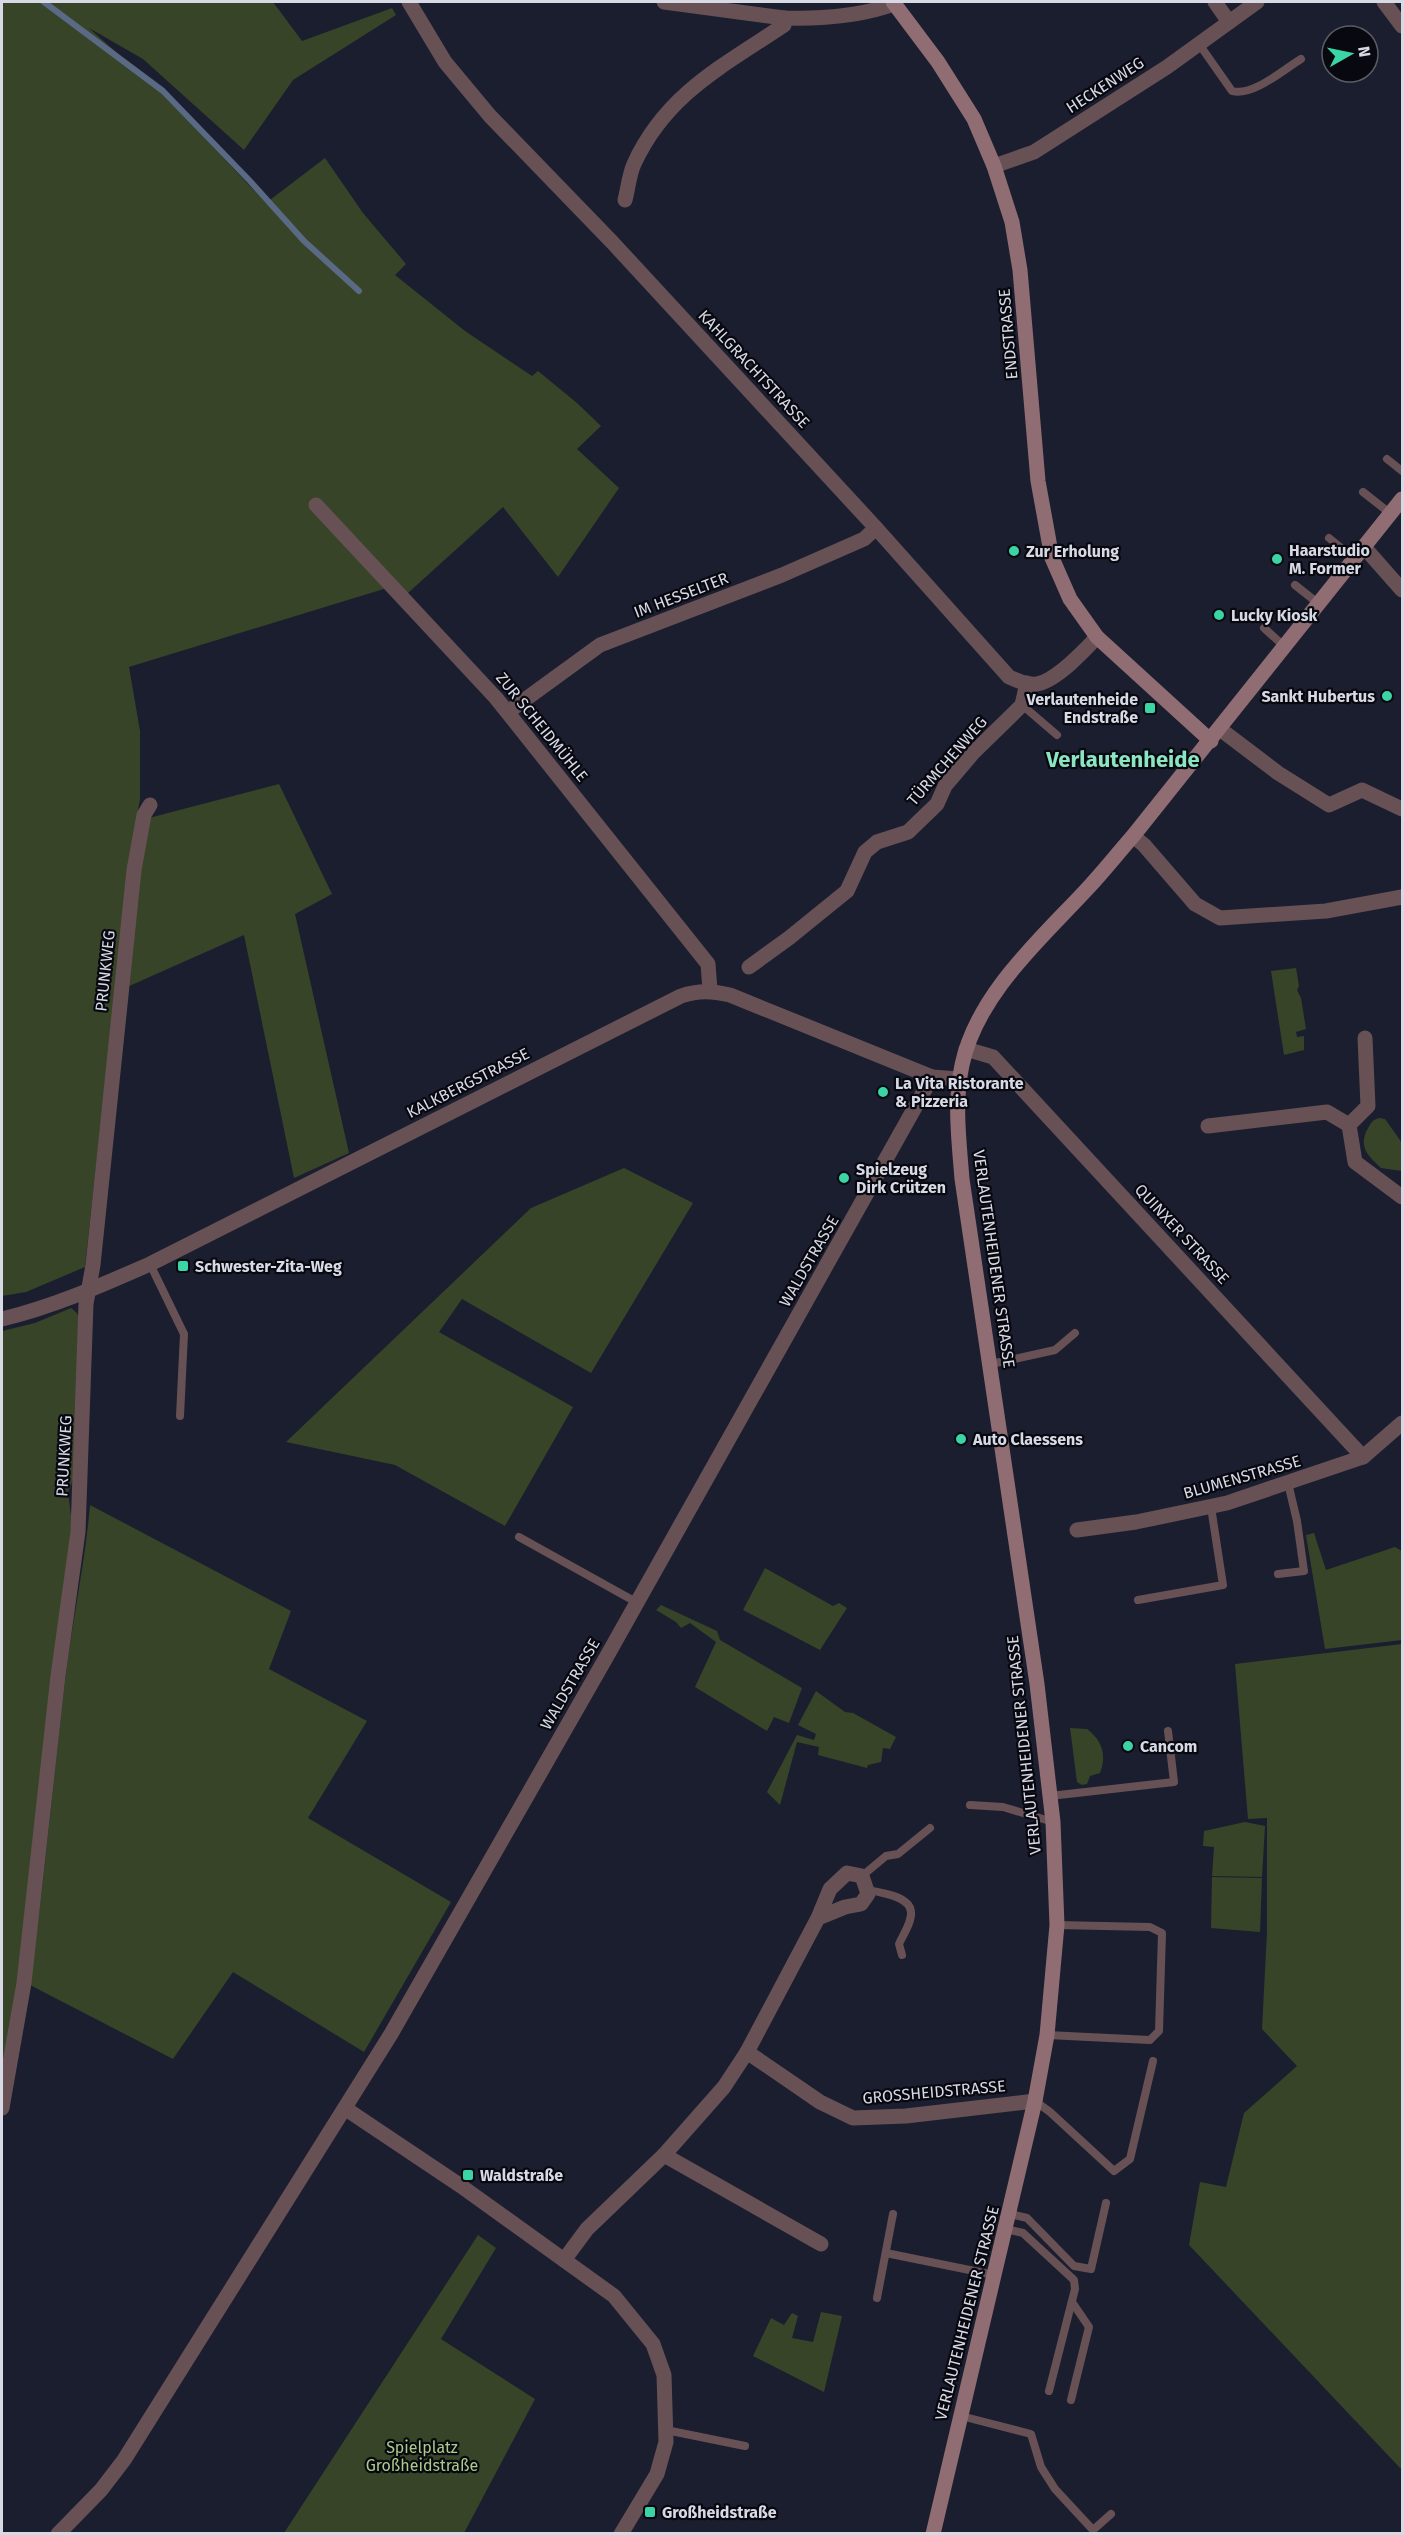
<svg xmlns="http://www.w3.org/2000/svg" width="1404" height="2535" viewBox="0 0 1404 2535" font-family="'Fira Sans',sans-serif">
	<rect width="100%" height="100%" fill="#1b1e2f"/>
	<!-- green -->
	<g fill="#374428">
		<polygon points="2,2 273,2 302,41 392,8 396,15 293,80 244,150 143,59 89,28 161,92 266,203 325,158 363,213 406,264 395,275 465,331 532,376 538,371 577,403 601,426 577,449 619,488 558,577 503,507 408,593 387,588 129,667 140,731 140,799 128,869 85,1267 26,1292 2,1296"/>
		<polygon points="279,784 332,894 295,914 349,1153 294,1178 244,935 127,987 139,871 149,818"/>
		<polygon points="1296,968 1299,986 1297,990 1301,998 1306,1029 1296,1032 1297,1037 1304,1036 1304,1050 1284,1055 1271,971"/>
		<path d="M1379,1118L1385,1119L1402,1143V1171L1381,1168C1370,1157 1359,1149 1366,1132C1370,1125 1371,1120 1379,1118Z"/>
		<polygon points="624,1168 693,1203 591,1373 462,1299 439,1332 573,1407 505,1526 395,1465 286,1442 531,1208"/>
		<polygon points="71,1308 77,1313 80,1322 76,1472 68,1492 73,1531 18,1982 2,2075 2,1331 35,1323"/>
		<path d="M90,1505L291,1611L269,1669L367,1721L308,1818L451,1902L364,2052L233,1972L173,2059L30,1985C44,1884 53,1782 65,1681C72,1622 85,1564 90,1505Z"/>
		<polygon points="1314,1533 1326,1570 1395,1547 1402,1551 1402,1640 1325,1649 1306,1535"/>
		<polygon points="765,1568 833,1606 839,1603 847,1608 820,1650 743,1610"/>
		<polygon points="661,1605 717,1631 720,1640 802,1688 789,1723 774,1717 767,1731 695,1687 716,1642 690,1623 681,1628 676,1622 656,1610"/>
		<polygon points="1402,1644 1402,2470 1189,2245 1200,2182 1226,2187 1244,2113 1297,2066 1262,2029 1267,1932 1267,1818 1248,1819 1235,1664"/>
		<polygon points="816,1691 845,1712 853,1713 896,1737 890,1749 883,1748 881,1762 868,1765 867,1768 818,1755 819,1747 797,1742 780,1805 767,1792 797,1735 814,1740 816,1734 798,1725"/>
		<path d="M1070,1728L1087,1729C1102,1740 1107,1755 1100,1773L1090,1776L1087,1784L1082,1785L1077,1782Z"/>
		<polygon points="1245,1822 1265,1826 1262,1877 1212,1876 1214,1847 1203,1846 1204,1831"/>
		<polygon points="1212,1877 1262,1878 1260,1932 1211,1928"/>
		<polygon points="478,2235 496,2248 441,2339 535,2399 464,2533 284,2533"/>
		<polygon points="821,2312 842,2316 824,2392 753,2356 771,2318 784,2325 792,2313 798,2316 792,2338 813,2342"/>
	</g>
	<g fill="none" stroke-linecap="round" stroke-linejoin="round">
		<!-- stream -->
		<polyline stroke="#5a6984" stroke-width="6" points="44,2 163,91 250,181 304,241 359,291"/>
		<!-- service -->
		<g stroke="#675155" stroke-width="8">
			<path d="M1199,44L1232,91C1252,97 1283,70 1301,59"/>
			<polyline points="1387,459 1402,471"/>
			<polyline points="1363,492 1391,514"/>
			<polyline points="1329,538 1355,559"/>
			<polyline points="1295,585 1319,604"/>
			<polyline points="1264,628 1285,647"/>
			<polyline points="1022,705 1057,735"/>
			<polyline points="150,1264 184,1334 180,1416"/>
			<polyline points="991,1364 1055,1350 1075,1333"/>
			<polyline points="519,1537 636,1602"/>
			<polyline points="1278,1574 1304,1571 1297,1521 1288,1483"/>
			<polyline points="1138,1600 1223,1585 1211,1507"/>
			<polyline points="1050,1796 1174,1782 1168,1731"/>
			<polyline points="970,1805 1003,1807 1053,1822"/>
			<polyline points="862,1876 886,1856 898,1854 930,1828"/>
			<path d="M867,1890C879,1892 910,1896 911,1912C912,1922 903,1935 899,1944L902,1955"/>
			<polyline points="1047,2035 1150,2040 1159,2031 1162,1933 1150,1927 1057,1925"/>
			<polyline points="1035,2101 1050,2112 1114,2171 1130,2159 1153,2061"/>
			<polyline points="1010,2214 1027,2218 1074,2266 1091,2269 1106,2203"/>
			<polyline points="1006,2229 1023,2233 1074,2280 1075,2289 1049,2391"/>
			<polyline points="886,2253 994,2275"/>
			<polyline points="877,2298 893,2214"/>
			<polyline points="1071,2400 1089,2327 1072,2302"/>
			<polyline points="961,2416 1031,2434 1041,2467 1055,2489 1093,2530 1111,2514"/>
			<polyline points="666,2430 745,2446"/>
		</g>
		<!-- minor -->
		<g stroke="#675155" stroke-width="15">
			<path d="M409,2L445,62L490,116L612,242L876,528L1009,677C1018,681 1027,685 1037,684C1057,680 1084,651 1097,637"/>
			<polyline points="664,2 784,18"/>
			<polyline points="1215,2 1229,22"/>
			<polyline points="1384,2 1402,26"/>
			<polyline points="994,166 1034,152 1167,67 1257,2"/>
			<path d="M625,200C628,189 629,175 634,164C666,94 723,66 784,25V18C820,19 861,16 894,4"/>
			<polyline points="316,505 496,698 708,964 710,990"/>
			<polyline points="1364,547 1402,590"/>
			<polyline points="508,712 600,645 782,575 864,539 876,528"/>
			<polyline points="1220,729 1278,773 1329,805 1362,790 1402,809"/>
			<polyline points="1133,836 1144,845 1195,904 1220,918 1326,911 1402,897"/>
			<polyline points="749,967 789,938 847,891 865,852 877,842 908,832 937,804 945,786 973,753 1022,705 1027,683"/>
			<polyline points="966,1049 993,1057 1363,1457"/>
			<polyline points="1349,1125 1368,1106 1365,1038"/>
			<polyline points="1208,1126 1327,1112 1349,1125 1355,1162 1402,1197"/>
			<polyline points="1077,1530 1136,1522 1227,1503 1363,1457 1402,1423"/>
			<polyline points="747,2052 820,2102 853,2118 906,2116 1035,2101"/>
			<polyline points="2,2108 24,1983 58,1676 78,1532 86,1304 93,1265 134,870 144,815 150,805"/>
			<polyline points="346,2109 461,2186 614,2296 653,2344 664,2375 666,2442 657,2474 621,2534"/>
			<polyline points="664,2155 821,2244"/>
			<polyline points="564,2260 587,2229 664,2155 724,2087 747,2052 818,1918 830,1889 847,1873 862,1876 868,1894 861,1904 845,1907 818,1918"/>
			<polyline points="58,2534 101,2490 124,2460 391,2034 607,1656 932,1077"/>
		</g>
		<!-- tertiary -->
		<path stroke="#675155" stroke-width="15" d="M2,1319C53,1307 102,1285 150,1264L681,996C699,990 712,991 730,995L932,1077L959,1079"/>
		<!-- secondary -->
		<g stroke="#906d73" stroke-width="15">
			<polyline points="893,2 938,62 974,119 994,166 1012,222 1020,270 1038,481 1052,558 1070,599 1097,637 1211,741"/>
			<path d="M933,2534L1035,2101L1047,2035L1057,1925L1053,1822L1037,1684L962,1179C959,1141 954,1102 962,1065C977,994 1041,939 1088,888C1104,871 1118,853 1133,836L1402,499"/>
		</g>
	</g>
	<!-- markers -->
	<g fill="#3bd4a4" stroke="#080910" stroke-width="2">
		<circle cx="1014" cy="551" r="6"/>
		<circle cx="1277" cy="559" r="6"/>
		<circle cx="1219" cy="615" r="6"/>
		<circle cx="1387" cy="696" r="6"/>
		<rect x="1144" y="702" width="12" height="12" rx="3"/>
		<circle cx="883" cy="1092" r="6"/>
		<circle cx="844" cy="1178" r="6"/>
		<rect x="177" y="1260" width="12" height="12" rx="3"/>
		<circle cx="961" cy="1439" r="6"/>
		<circle cx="1128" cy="1746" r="6"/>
		<rect x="462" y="2169" width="12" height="12" rx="3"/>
		<rect x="644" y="2506" width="12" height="12" rx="3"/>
	</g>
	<g text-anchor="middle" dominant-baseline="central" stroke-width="4.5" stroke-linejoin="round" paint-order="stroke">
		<!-- street labels -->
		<g font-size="16" fill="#d7dae5" stroke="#080910">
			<text transform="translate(1105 85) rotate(-33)">HECKENWEG</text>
			<text transform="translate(1008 334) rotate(-95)">ENDSTRASSE</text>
			<text transform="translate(754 369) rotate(47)">KAHLGRACHTSTRASSE</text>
			<text transform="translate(681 595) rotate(-21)">IM HESSELTER</text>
			<text transform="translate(542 727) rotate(51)">ZUR SCHEIDMÜHLE</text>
			<text transform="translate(947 761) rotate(-49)">TÜRMCHENWEG</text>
			<text transform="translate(105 971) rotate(-84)">PRUNKWEG</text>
			<text transform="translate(468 1083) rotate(-27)">KALKBERGSTRASSE</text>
			<text transform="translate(1182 1234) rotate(47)">QUINXER STRASSE</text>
			<text transform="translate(994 1259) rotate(82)">VERLAUTENHEIDENER STRASSE</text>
			<text transform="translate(809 1261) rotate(-60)">WALDSTRASSE</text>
			<text transform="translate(64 1456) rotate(-87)">PRUNKWEG</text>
			<text transform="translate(1242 1477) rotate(-16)">BLUMENSTRASSE</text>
			<text transform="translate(570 1684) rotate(-60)">WALDSTRASSE</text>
			<text transform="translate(1024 1745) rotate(-96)">VERLAUTENHEIDENER STRASSE</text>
			<text transform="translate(934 2092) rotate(-5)">GROSSHEIDSTRASSE</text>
			<text transform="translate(967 2313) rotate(-76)">VERLAUTENHEIDENER STRASSE</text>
		</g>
		<!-- poi labels -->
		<g font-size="16" font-weight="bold" fill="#d7dae5" stroke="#080910" text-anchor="start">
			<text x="1289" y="550">Haarstudio<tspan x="1289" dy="18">M. Former</tspan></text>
			<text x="1026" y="551">Zur Erholung</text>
			<text x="1231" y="615">Lucky Kiosk</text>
			<text x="1375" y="696" text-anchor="end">Sankt Hubertus</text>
			<text x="1138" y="699" text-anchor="end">Verlautenheide<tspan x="1138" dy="18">Endstraße</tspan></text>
			<text x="895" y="1083">La Vita Ristorante<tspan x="895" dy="18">&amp; Pizzeria</tspan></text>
			<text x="856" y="1169">Spielzeug<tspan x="856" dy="18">Dirk Crützen</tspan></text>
			<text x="195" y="1266">Schwester-Zita-Weg</text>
			<text x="973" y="1439">Auto Claessens</text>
			<text x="1140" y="1746">Cancom</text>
			<text x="480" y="2175">Waldstraße</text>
			<text x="662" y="2512">Großheidstraße</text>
		</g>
		<!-- park labels -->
		<g font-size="16" fill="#adcb87" stroke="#080910">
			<text x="422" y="2447">Spielplatz<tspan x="422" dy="18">Großheidstraße</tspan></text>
		</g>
		<!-- district labels -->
		<g font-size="22" font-weight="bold" fill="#8be5c2" stroke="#080910">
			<text x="1123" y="759">Verlautenheide</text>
		</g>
	</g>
	<!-- border -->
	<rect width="1404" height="2535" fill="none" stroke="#d7dae5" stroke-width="6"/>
	<!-- north arrow -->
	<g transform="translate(1350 54) rotate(81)"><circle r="28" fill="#080910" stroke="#5b5d65" stroke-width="1.5"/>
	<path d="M0-4.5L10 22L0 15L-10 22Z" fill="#3bd4a4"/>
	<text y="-9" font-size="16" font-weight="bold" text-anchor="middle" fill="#d7dae5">N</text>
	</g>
</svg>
